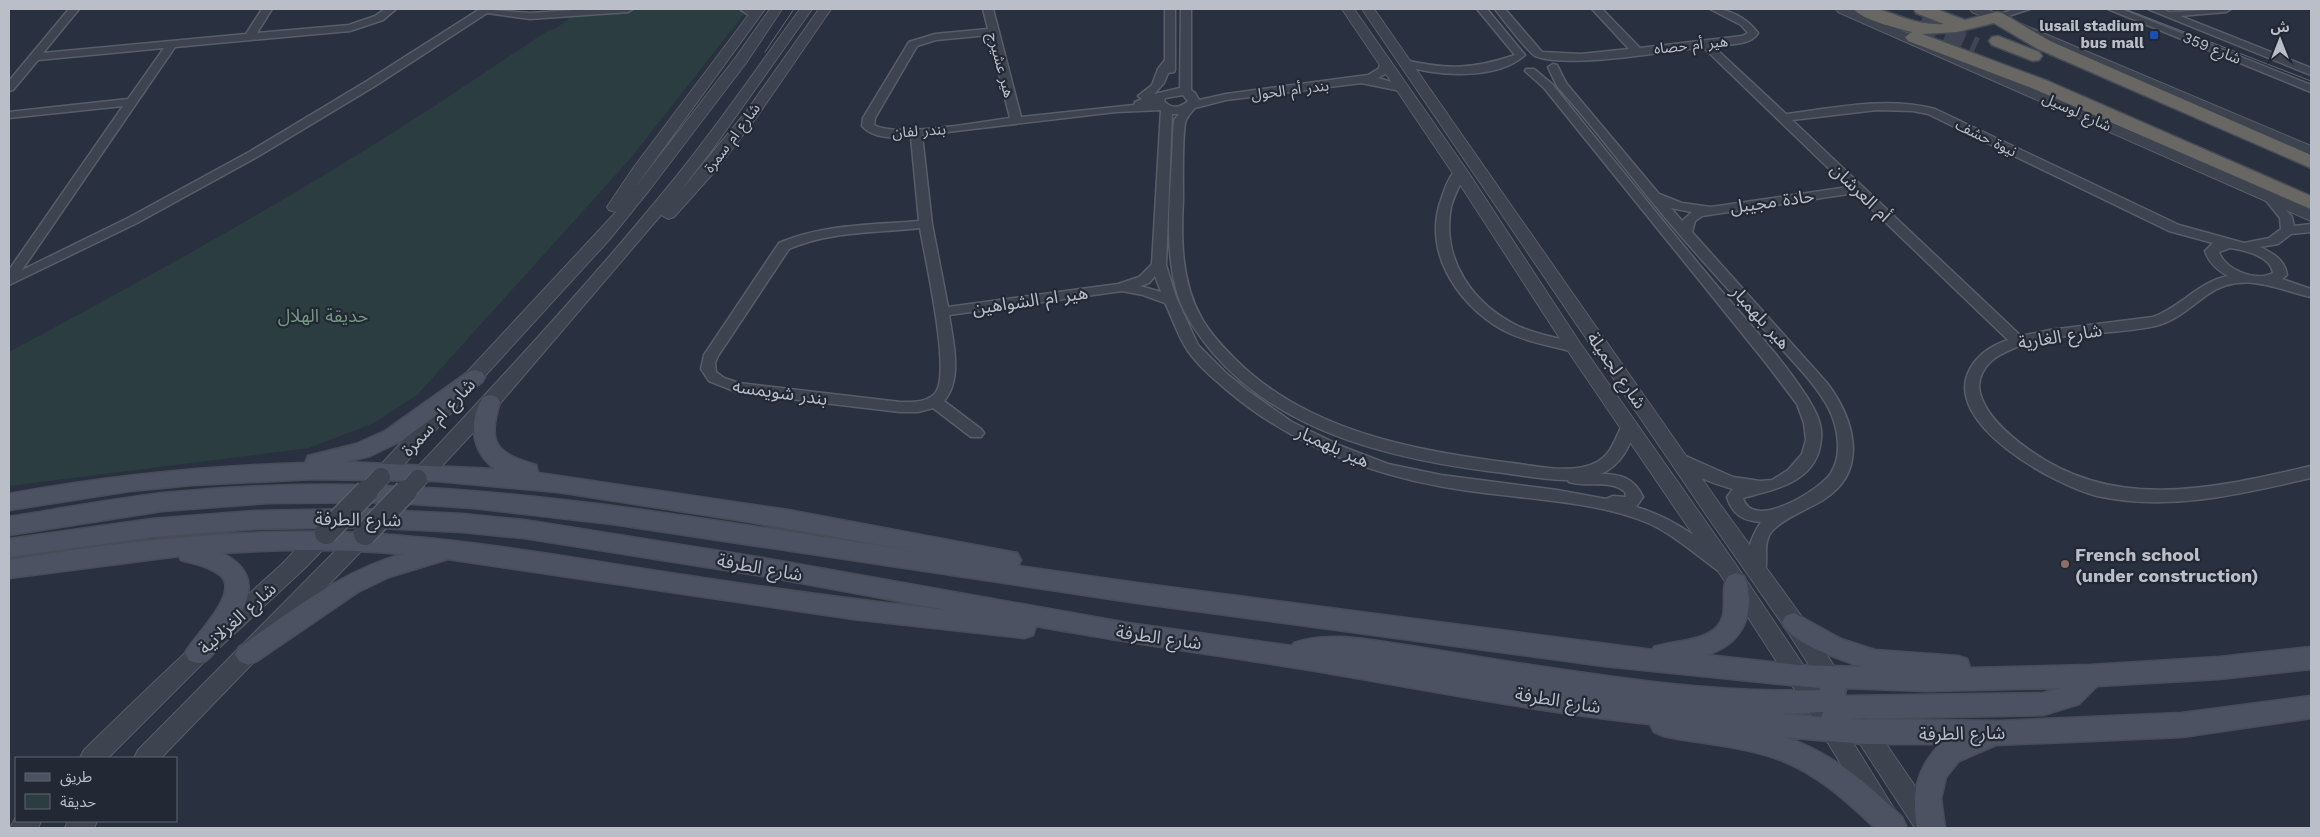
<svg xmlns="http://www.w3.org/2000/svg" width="2320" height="837" viewBox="0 0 2320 837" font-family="'Work Sans','Noto Sans Arabic',sans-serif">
	<rect width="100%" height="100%" fill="#29303f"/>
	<!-- green -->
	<path fill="#2c3d41" d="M581,9H748L630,159L418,394L374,423L309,448L9,486V352C134,285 258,217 378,142C436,106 492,67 549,30L555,29Z"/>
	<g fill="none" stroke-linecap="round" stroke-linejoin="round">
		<!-- trunk-tunnel -->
		<polyline stroke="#3f4554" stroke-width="19" stroke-dasharray="19 9" stroke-linecap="butt" points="1920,23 1976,47"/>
		<!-- minor casing -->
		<g stroke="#585e69" stroke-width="3">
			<g id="minor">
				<polygon points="69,9 79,9 43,53 246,34 262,9 272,9 257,33 349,25 375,16 385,9 396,9 383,20 350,31 175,47 22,270 128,218 249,152 367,81 480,9 530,13 589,9 633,9 628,12 530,19 487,13 375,86 257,157 137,223 9,285 9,270 123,106 9,118 9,112 128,99 164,48 38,60 13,90 9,91 9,81"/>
				<polygon points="740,9 751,9 759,16 754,19"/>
				<path d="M983,9H993L1021,117L1134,105L1135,102L1142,99L1138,96L1152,85L1158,69L1165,60V9H1175V70L1174,72L1168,73L1164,83L1154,94L1180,88L1181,9H1191V90L1195,93L1199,100L1226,94L1368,75L1378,69L1382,62H1390L1391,64L1387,73L1378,78L1405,86V90L1401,91L1361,83L1226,100L1195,108C1192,111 1188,116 1186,120C1182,130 1183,184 1183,199C1181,238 1181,282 1201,317C1209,332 1222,346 1234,358C1306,431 1414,451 1512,463C1538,466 1572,475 1597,462C1613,453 1615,437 1624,422H1634L1637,426C1629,447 1622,464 1601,474C1621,474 1634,478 1643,497L1636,507C1672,517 1699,539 1729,560L1731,565L1729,570L1723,572L1717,570C1695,554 1673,534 1648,523C1597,501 1525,499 1469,491C1381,479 1297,449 1228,391C1214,379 1199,367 1188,351C1178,337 1173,319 1165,303L1143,295L1122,291L949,315C953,341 963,379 944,401L981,429L984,433L981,437H971L933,408L918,412H900L739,393L709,381L701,369L704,355L779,243C823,224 873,225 919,221L911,137C895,138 873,139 862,126L863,118L909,42L935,34L988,29ZM989,35L1010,118C980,122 897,138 874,125L875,118L917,46L936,40ZM1183,95L1188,101C1180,108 1171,109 1164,101L1165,98ZM1161,110L1152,264L1139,277L1118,284L948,307L932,224L922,135L1116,112ZM1172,114H1179L1174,120L1173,134C1172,187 1162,244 1178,296C1185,317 1199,336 1213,353C1284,436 1402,461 1504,473C1525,476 1547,480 1568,480L1569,482C1587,488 1611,479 1625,492L1626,497L1613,496L1606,499L1557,490L1441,475L1388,464L1341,446L1292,422L1248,391L1227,374L1198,345L1176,297L1166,265ZM920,228C925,258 951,371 936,392C928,403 912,402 900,402L739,383L724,378L716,372L715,363L718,356L789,249C829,231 877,233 920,228ZM1155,276L1161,292L1140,286L1149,283Z"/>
				<path d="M1477,9H1487L1525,55C1497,81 1436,76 1401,65L1400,63L1405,60C1447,70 1474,69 1515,55Z"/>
				<path d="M1495,9H1505L1542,52L1581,54L1629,49L1592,9H1602L1640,48L1742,36L1748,33L1741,25L1710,9C1729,8 1747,18 1758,33C1751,46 1727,44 1713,46L1786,114C1835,108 1886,96 1935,109L2179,225L2244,243L2269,238L2281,229L2280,218L2264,198L2270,194L2274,195L2292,217L2294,226L2311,224V232L2291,234L2278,244L2260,247C2273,253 2285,260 2287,275L2282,279L2311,289V297C2275,289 2242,270 2207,295C2190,307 2176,321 2155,326C2105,337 2046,329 2000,355C1984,364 1974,381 1982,399C1990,419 2010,436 2028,449C2115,513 2214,488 2311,466V478C2241,494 2169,512 2097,496C2056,486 1940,423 1970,369C1978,354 1993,345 2008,340L1855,193L1702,216L1695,221L1692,232L1827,383C1854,419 1870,471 1823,500C1807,510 1787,516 1773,530C1760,544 1771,562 1763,577L1757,579L1751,577C1742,559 1751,537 1761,522C1743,521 1732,514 1727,497L1733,489C1719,485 1679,472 1671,459L1674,455L1679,453L1733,477L1760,481L1772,480L1788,470L1802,454L1806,440L1804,423L1797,404L1766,363L1544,88L1525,71L1526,69H1534L1552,84C1605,150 1658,215 1712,280C1744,318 1780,355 1807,397C1815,410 1823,424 1821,439C1818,482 1776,489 1743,498C1752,532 1820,490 1831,473C1843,454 1838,426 1828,407C1816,385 1798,367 1781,348C1748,311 1713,273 1680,235C1638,187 1600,134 1557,86L1548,67L1553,64L1557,65L1566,83L1659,194L1682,203L1711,207L1848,187L1703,47C1663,52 1568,69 1535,56C1529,53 1500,16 1495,9ZM1877,110L1913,111L1928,114L2169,231L2213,243L2205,251C2209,263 2217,270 2228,276C2198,282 2181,307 2153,317L2050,330L2021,336L1792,120ZM1671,208L1692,212L1682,221ZM2230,248C2244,250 2271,256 2273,273C2256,282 2225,270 2219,252Z"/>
				<polygon points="2015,9 2030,9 1996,20 1991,17"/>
				<polygon points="2108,9 2121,9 2311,85 2311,92"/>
				<polygon points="2148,9 2161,9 2169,12 2231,9 2226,12 2180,16 2311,68 2311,75"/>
				<path d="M1460,168L1466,172C1461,183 1454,195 1451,207C1441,260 1473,305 1520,327C1539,335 1559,338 1579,344L1581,347L1579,350L1574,352C1553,346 1531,343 1511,334C1463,312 1421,255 1441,200C1444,191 1450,171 1460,168Z"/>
			</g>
		</g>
		<!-- tertiary casing -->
		<g stroke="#585e69" stroke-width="2">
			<g id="tertiary">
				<polygon points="753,9 765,9 634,189 736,57 770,9 782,9 746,63 650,189 609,240 388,482 381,484 374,482 371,477 374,472 616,212 609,210 607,207 634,167"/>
				<path d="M800,9H812L712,150L678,194L746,112L819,9H831L756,118L716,170L674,217L668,219L661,215L497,407L425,484L418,486L411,484L408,479L411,474C497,383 582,291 662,194C711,135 755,71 800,9Z"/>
				<polygon points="1342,9 1354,9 1468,172 1580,343 1734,562 1824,696 1906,828 1880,828 1808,710 1720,574 1568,351 1452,172"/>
				<polygon points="1362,9 1374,9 1719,503 1802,617 1844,681 1847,688 1844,695 1836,698 1828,695 1786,629 1705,513"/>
				<polygon points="1836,9 1852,9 2311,210 2311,221 1838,12"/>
				<polygon points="1970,9 1986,9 2311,146 2311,155 1972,12"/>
				<path d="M326,525L333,527L336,533L333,539L305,568L206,660L108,758H80L84,750C148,687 214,625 281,565C294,553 309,531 326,525Z"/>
				<polygon points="365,526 372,528 375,534 372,540 161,758 134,758 138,750 358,528"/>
				<polygon points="1859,713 1867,716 1938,820 1941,828 1915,828 1851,730 1847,723 1851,716"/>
				<polygon points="16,817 16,821 41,821 38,828 10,828"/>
				<polygon points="68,821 97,821 94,828 65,828"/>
			</g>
		</g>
		<!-- secondary casing -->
		<g stroke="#474c58" stroke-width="3">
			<path id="secondary" d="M475,370L482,372L485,377L482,382L401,441L370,456L345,462L495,469C471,451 468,422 483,397L490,395L497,397L500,402C487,444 496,453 536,465L538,473L788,510L1017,553L1021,560L1018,566L1137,583L1653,650L1654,647C1674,640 1718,642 1723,615C1726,602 1721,588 1728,576L1736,573L1744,576C1748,584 1748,591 1749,599C1749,628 1734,646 1707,655L1798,665L1862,667C1840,659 1792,644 1782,623L1785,616L1794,613L1841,639L1875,650L1958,656L1967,659L1970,668L2090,665L2219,657L2311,647V669L2219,679L2097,686L2079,704L2043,715L1848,719L2000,721L2182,713L2311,696V718L2182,737L1996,745L1959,761L1946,777L1941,799L1945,828H1917C1912,793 1915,771 1940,744H1864L1784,737C1831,752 1867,783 1902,817L1906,826L1905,828H1875C1848,802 1818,775 1783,761C1745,746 1702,744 1663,736L1654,732L1650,724C1538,712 1427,690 1316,671C1223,656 1129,643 1036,626L1033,635L1024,638L853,619L448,559L389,577L358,592L257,661L248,665L239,661L235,654L239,647C292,611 341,571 403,554C343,549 282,549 222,553C264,574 249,605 226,635C221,643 215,654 207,660C201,665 195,663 189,660L185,653C193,637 242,592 220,575C209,566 194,564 181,560L179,556L9,578V560C130,540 254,526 378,534C465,540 551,554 637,568C740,584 843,599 947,610L763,576L524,538L462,532L360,527L254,529L152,537L9,557V539L152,519L254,511L360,509L462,514L524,520L763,558L1128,623L1292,646L1294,643C1330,630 1374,641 1411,646C1442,651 1473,656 1504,661C1609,677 1715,694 1821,690L1820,688L1604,666L1137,603L612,524L473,508L381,502L268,503L162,511L9,535V517C60,509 112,499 163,493C235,486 310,483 383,486C561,492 738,525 915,551L744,521L558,492L437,481L314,479L192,485L130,491L9,510V494C107,476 206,466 305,463L308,456L356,444L385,431L468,372ZM1846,688L1927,691L2061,688L2043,693L1845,696ZM1823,712L1821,717L1783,714Z"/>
		</g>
		<!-- trunk casing -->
		<g stroke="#454b56" stroke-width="3">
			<g id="trunk">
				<path d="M1854,9C1861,9 1871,7 1878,9C1901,16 1919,26 1944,24L1916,13L1914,9H1936L1965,20L1996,12L2002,13L2050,41L2311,155V168L2038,49L1994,23L1957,32L1922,34L2048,81L2311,196V209L2034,89L1908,41L1905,37L1912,32C1899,29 1860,19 1854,9Z"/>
				<polygon points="1998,36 2039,52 2042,56 2039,60 2033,61 1992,45 1989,41 1992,37"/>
			</g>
		</g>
		<!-- minor -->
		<use href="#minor" fill="#3d434f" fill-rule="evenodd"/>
		<!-- tertiary -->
		<use href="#tertiary" fill="#3d434f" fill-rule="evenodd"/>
		<!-- secondary -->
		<use href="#secondary" fill="#4c5261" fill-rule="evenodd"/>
		<!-- trunk -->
		<use href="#trunk" fill="#686764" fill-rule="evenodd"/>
		<!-- tram -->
		<g stroke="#606775" stroke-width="1">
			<polyline points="2125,9 2311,81"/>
			<polyline points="765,52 794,9"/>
		</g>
		<!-- tertiary-bridge-far1 casing -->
		<g stroke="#585e69" stroke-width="20" stroke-linecap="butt">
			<g id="tertiary-bridge-far1">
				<polyline points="366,493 381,477"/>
				<polyline points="405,493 418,479"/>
			</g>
		</g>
		<!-- tertiary-bridge casing -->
		<g stroke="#585e69" stroke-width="25" stroke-linecap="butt">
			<g id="tertiary-bridge">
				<polyline points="326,533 367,491"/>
				<polyline points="365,534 406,491"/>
			</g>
		</g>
		<!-- tertiary-bridge-far1 -->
		<use href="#tertiary-bridge-far1" stroke="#3d434f" stroke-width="18"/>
		<!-- tertiary-bridge -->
		<use href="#tertiary-bridge" stroke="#3d434f" stroke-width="22"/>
	</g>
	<!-- markers -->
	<rect fill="#1a4fb4" stroke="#222834" stroke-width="2" x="2149" y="30" width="10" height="10" rx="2.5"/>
	<circle fill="#8d6e63" stroke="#222834" stroke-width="2" cx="2065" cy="564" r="5"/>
	<g text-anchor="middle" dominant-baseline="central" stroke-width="4.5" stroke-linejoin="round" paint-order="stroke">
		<!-- far-poi labels -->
		<g font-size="15" font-weight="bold" fill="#babec9" stroke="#222834" text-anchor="end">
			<text x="2144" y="26">lusail stadium<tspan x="2144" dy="17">bus mall</tspan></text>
		</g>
		<!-- far-street labels -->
		<g font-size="15" fill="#babec9" stroke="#222834">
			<text transform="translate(1691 45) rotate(-6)">هير أم حصاه</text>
			<text transform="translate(2212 48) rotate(22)">شارع 359</text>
			<text transform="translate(1001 65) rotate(75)">هير عشيرج</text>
			<text transform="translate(1290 90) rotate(-7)">بندر أم الحول</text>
			<text transform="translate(2077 112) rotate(24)">شارع لوسيل</text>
			<text transform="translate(919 131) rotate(-4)">بندر لفان</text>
			<text transform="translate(732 138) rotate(-53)">شارع ام سمرة</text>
			<text transform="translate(1986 138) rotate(26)">نيوة حشف</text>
		</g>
		<!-- street labels -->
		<g font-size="18" fill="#babec9" stroke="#222834">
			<text transform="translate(1861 192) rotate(44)">أم العرشان</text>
			<text transform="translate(1772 201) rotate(-8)">حادة مجيبل</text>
			<text transform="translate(1030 300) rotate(-8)">هير ام الشواهين</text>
			<text transform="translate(1761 317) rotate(48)">هير بلهمبار</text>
			<text transform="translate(2060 336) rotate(-9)">شارع الغارية</text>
			<text transform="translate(1617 370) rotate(55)">شارع لجميلة</text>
			<text transform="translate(780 392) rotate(8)">بندر شويمسه</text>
			<text transform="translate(438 417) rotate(-47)">شارع ام سمرة</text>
			<text transform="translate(1333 446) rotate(24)">هير بلهمبار</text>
			<text transform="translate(358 519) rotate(1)">شارع الطرفة</text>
			<text transform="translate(760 567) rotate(10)">شارع الطرفة</text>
			<text transform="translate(237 618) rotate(-42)">شارع الغزلانية</text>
			<text transform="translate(1159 637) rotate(8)">شارع الطرفة</text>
			<text transform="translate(1558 700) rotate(9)">شارع الطرفة</text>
			<text transform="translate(1962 733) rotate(-1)">شارع الطرفة</text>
		</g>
		<!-- park labels -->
		<g font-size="18" fill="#74977f" stroke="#222834">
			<text x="323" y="315">حديقة الهلال</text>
		</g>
		<!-- poi labels -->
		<g font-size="18" font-weight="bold" fill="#babec9" stroke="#222834" text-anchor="start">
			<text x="2075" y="554">French school<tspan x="2075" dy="21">(under construction)</tspan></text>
		</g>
	</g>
	<!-- border -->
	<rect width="2320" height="837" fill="none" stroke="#babec9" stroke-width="20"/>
	<!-- legend -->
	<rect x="15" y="757" width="162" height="65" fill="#222834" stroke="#5f6470"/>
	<rect x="25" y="773" width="25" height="8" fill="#4c5261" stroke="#5f6470"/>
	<text x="60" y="782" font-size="15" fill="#babec9">طريق</text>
	<rect x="25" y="794" width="25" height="15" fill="#2c3d41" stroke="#5f6470"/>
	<text x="60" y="807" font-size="15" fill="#babec9">حديقة</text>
	<!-- north arrow -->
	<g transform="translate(2280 40)" stroke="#222834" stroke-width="4" paint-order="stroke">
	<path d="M0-4L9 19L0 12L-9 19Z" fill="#babec9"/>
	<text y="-8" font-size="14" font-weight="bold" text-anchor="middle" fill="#babec9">ش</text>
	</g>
</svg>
